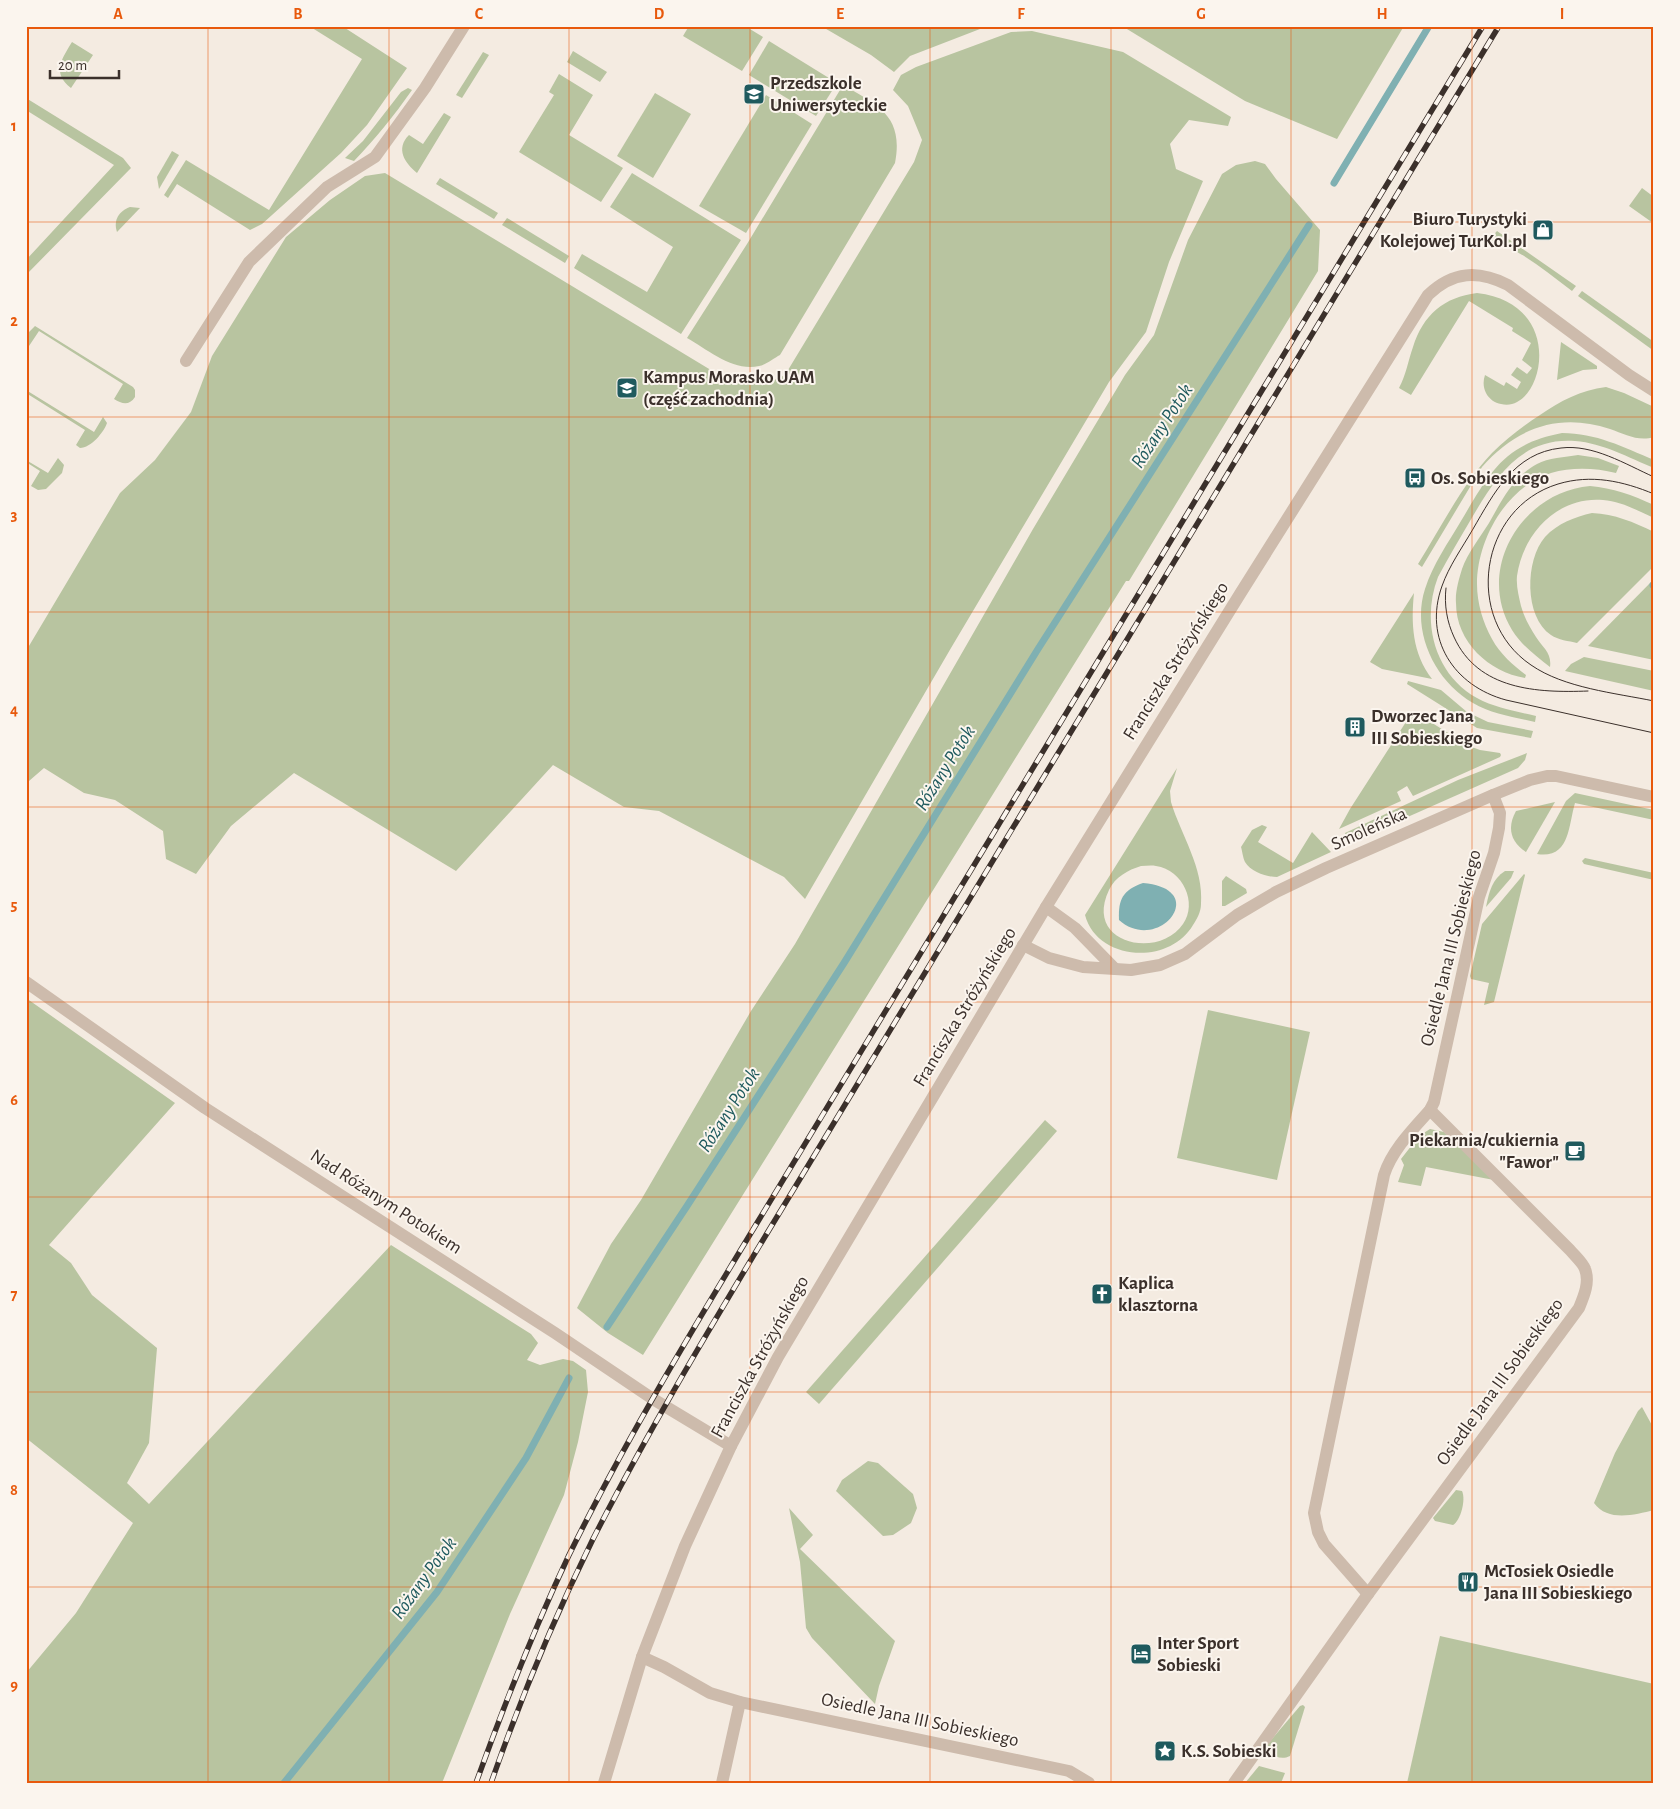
<svg xmlns="http://www.w3.org/2000/svg" width="1680" height="1809" viewBox="0 0 1680 1809" font-family="'Alegreya Sans',sans-serif">
	<rect width="100%" height="100%" fill="#f4ebe1"/>
	<!-- green -->
	<g fill="#b8c4a0" fill-rule="evenodd">
		<polygon points="309,26 342,26 407,68 367,125 341,153 262,224 250,230 177,184 168,198 164,195 186,160 269,210 362,59"/>
		<polygon points="689,26 745,26 763,37 742,71 683,36"/>
		<polygon points="821,26 983,26 980,29 910,56 894,72 871,55"/>
		<polygon points="1122,26 1404,26 1337,139 1245,101"/>
		<path d="M1032,31L1123,52L1231,117L1228,126L1189,120L1170,144L1176,169L1203,181L1169,262L1146,332L1109,382L951,648L805,899L784,877L659,811L624,807L553,765L456,871L294,773L231,826L196,874L166,859L163,831L115,800L84,793L44,768L29,781L26,780V651L120,493L155,460L191,412L212,356L286,237L330,200L365,176L385,173L729,381C752,385 764,386 785,375L914,162L922,140L908,106L893,90L901,75L916,67L1011,32Z"/>
		<polygon points="769,41 837,83 816,116 749,75"/>
		<path d="M72,42L93,55L71,88C52,73 61,60 72,42Z"/>
		<polygon points="573,51 607,72 600,82 567,62"/>
		<polygon points="483,52 489,55 462,98 456,95"/>
		<polygon points="559,74 593,95 569,135 623,168 601,202 519,152 554,95 549,92"/>
		<path d="M843,85C878,105 904,116 895,163L780,355C774,358 766,365 759,366C734,372 708,350 687,338L747,244Z"/>
		<path d="M408,88L412,90C394,116 375,139 354,161L345,158L363,141L401,92Z"/>
		<polygon points="655,93 691,114 653,178 617,156"/>
		<polygon points="766,95 812,124 746,233 699,206"/>
		<polygon points="26,98 123,158 131,168 26,275 26,260 114,165 26,110"/>
		<path d="M444,113L451,117L417,173C405,163 395,149 409,135L423,144Z"/>
		<polygon points="172,151 179,155 159,189 157,177"/>
		<polygon points="1255,161 1265,164 1276,179 1320,230 1318,271 1129,581 1126,581 643,1355 608,1333 577,1308 611,1244 641,1200 751,1011 795,944 1033,529 1125,375 1154,335 1188,240 1222,174 1236,165"/>
		<polygon points="632,173 741,240 681,334 574,268 582,254 647,292 673,247 610,207"/>
		<polygon points="440,178 498,213 494,219 436,184"/>
		<polygon points="1642,188 1654,197 1653,223 1629,206"/>
		<path d="M130,207L140,208L117,232C113,220 119,211 130,207Z"/>
		<polygon points="507,218 569,256 565,263 502,225"/>
		<path d="M1497,231L1576,286L1572,291C1546,272 1521,249 1489,240Z"/>
		<polygon points="1582,291 1654,342 1654,351 1578,296"/>
		<path d="M1477,293C1570,304 1542,415 1501,404C1495,403 1489,399 1486,393C1483,387 1483,381 1485,375L1504,386L1506,382L1517,389L1521,382L1511,375L1517,367L1527,374L1532,368L1522,360L1531,343L1512,331L1513,328L1469,301L1411,395L1399,388C1406,375 1408,361 1413,347C1423,315 1444,297 1477,293Z"/>
		<path d="M35,326L133,387L135,390V397C129,406 122,404 114,399L123,384L39,331L29,346L26,344V335Z"/>
		<polygon points="1561,342 1597,366 1597,369 1583,370 1557,380"/>
		<path d="M1606,387L1624,393L1654,407V437C1638,442 1625,434 1610,429C1559,412 1516,428 1482,467L1422,567L1418,564C1440,529 1463,483 1492,453C1506,439 1523,426 1540,415C1560,401 1581,390 1606,387Z"/>
		<path d="M26,390L94,432L103,417L107,423C104,432 91,448 80,448L76,445L85,430L26,393Z"/>
		<path d="M1562,433C1596,433 1623,447 1654,460V468C1629,458 1603,443 1575,441C1519,437 1494,480 1470,521C1459,540 1448,558 1438,577C1421,621 1434,674 1477,698C1495,708 1516,711 1536,716L1535,722C1514,717 1491,714 1473,703C1435,681 1411,632 1425,589C1433,564 1448,543 1461,521C1489,474 1503,444 1562,433Z"/>
		<path d="M1578,455L1598,458L1619,466L1616,473C1595,468 1572,467 1551,473C1506,487 1477,540 1477,584C1477,603 1483,623 1492,639C1500,654 1513,665 1526,675L1525,678C1489,672 1456,642 1456,603C1455,592 1459,579 1462,569C1467,554 1481,536 1489,523C1502,500 1513,477 1537,464C1548,458 1565,457 1578,455Z"/>
		<polygon points="58,458 64,465 62,473 46,489 38,490 31,486 40,471 26,462 26,460 48,473"/>
		<path d="M1590,486C1613,488 1632,495 1654,505V518C1638,511 1621,501 1603,500C1558,496 1523,533 1517,576C1516,586 1519,597 1521,606C1524,617 1530,628 1536,637C1543,648 1552,653 1550,667C1536,656 1522,646 1512,630C1475,569 1522,492 1590,486Z"/>
		<path d="M1592,513C1615,514 1633,522 1654,532V566L1577,643C1569,641 1558,640 1551,635C1524,617 1525,560 1545,537C1558,523 1575,517 1592,513Z"/>
		<polygon points="1654,579 1654,660 1588,646"/>
		<path d="M1414,593C1411,623 1412,653 1432,679L1382,669L1370,662Z"/>
		<polygon points="1584,657 1654,671 1654,691 1565,671 1571,664"/>
		<polygon points="1408,681 1441,690 1467,712 1488,722 1533,731 1531,738 1477,728 1407,684"/>
		<polygon points="1413,711 1469,746 1480,750 1500,753 1501,755 1500,757 1413,796 1407,786 1397,792 1401,801 1339,829 1350,809"/>
		<polygon points="1527,753 1525,760 1518,768 1349,843 1345,833 1458,780"/>
		<path d="M1177,768L1170,791L1171,802C1181,835 1204,868 1201,904C1201,912 1197,919 1193,925C1169,966 1097,961 1085,915ZM1141,866C1146,866 1151,865 1156,866C1183,870 1198,903 1183,924C1159,960 1083,944 1109,890C1115,877 1128,870 1141,866Z"/>
		<path d="M1575,793L1654,810V820L1575,803C1568,827 1570,859 1537,854L1566,801Z"/>
		<path d="M1555,802L1526,852C1510,842 1507,827 1516,811Z"/>
		<path d="M1262,825L1267,827L1258,842L1293,863L1312,832L1331,852L1277,877C1267,877 1251,872 1245,862C1243,858 1242,850 1241,847L1252,830Z"/>
		<polygon points="1585,858 1654,873 1654,880 1584,864 1582,861"/>
		<path d="M1505,871H1514L1511,878L1486,907C1489,892 1492,879 1505,871Z"/>
		<polygon points="1524,874 1525,875 1494,1002 1484,1005 1489,983 1471,979 1470,976 1482,924"/>
		<polygon points="1226,876 1246,889 1247,893 1225,906 1222,906 1222,881"/>
		<polygon points="26,998 175,1103 49,1245 71,1263 92,1295 157,1348 149,1443 127,1483 149,1504 391,1245 531,1334 538,1343 527,1360 540,1365 563,1359 573,1361 586,1370 588,1392 578,1442 564,1495 510,1614 442,1783 26,1783 26,1673 76,1613 133,1523 26,1438"/>
		<polygon points="1208,1010 1310,1032 1277,1180 1177,1158"/>
		<polygon points="1045,1120 1057,1131 819,1404 806,1392"/>
		<polygon points="1430,1129 1444,1132 1494,1180 1426,1167 1421,1186 1398,1182 1404,1165 1401,1159 1419,1136"/>
		<path d="M1642,1407L1654,1429V1510C1634,1515 1608,1522 1594,1503L1615,1453L1638,1411Z"/>
		<polygon points="868,1461 878,1463 913,1494 917,1508 911,1523 893,1535 883,1536 836,1491 842,1480"/>
		<path d="M1456,1490L1462,1491C1466,1499 1461,1520 1453,1525L1435,1521L1433,1518Z"/>
		<polygon points="789,1508 813,1535 800,1549 895,1641 879,1686 875,1704 812,1638 806,1628 800,1562"/>
		<polygon points="1440,1636 1654,1684 1654,1783 1407,1783"/>
		<path d="M1303,1705L1305,1707L1290,1756C1280,1761 1272,1755 1265,1749L1266,1746L1300,1706Z"/>
		<polygon points="1259,1766 1285,1773 1281,1783 1245,1783"/>
	</g>
	<!-- water -->
	<path fill="#7fb0b2" d="M1143,883C1212,889 1158,955 1119,920C1118,899 1123,890 1143,883Z"/>
	<g fill="none" stroke-linecap="round" stroke-linejoin="round">
		<!-- stream -->
		<g stroke="#7fb0b2" stroke-width="7">
			<polyline points="1334,183 1429,26"/>
			<polyline points="1653,585 1654,585"/>
			<polyline points="607,1327 687,1206 844,963 1038,649 1309,225"/>
			<polyline points="284,1783 437,1592 526,1458 569,1378"/>
		</g>
		<!-- minor -->
		<g stroke="#cdbbac" stroke-width="12">
			<polyline points="186,361 249,262 327,187 375,157 425,88 464,26"/>
			<polyline points="1046,907 1075,928 1115,969"/>
			<polyline points="1023,945 1049,958 1083,967 1131,970 1160,965 1185,954 1237,915 1276,892 1326,868 1493,795 1530,780 1547,776 1556,776 1654,797"/>
			<polyline points="26,982 205,1108 555,1333 653,1399 731,1446"/>
			<path d="M1368,1594L1324,1544L1318,1532L1314,1513L1384,1175C1392,1150 1413,1129 1430,1110L1434,1102L1479,897L1494,853L1499,828L1500,813L1493,795"/>
			<polyline points="642,1657 664,1667 710,1693 740,1702 1069,1771 1089,1783"/>
			<path d="M604,1783L642,1657L685,1546L731,1446L778,1357L1046,907L1240,594L1428,295C1453,271 1478,270 1508,285L1629,375L1654,391"/>
			<polyline points="722,1783 740,1702"/>
			<path d="M1234,1783L1368,1594L1579,1308C1584,1296 1590,1282 1585,1269C1583,1263 1575,1256 1570,1250L1430,1110"/>
		</g>
		<!-- tram -->
		<g stroke="#3b302b" stroke-width="1">
			<path d="M1654,477C1625,464 1593,444 1561,448C1514,453 1494,493 1473,529C1462,548 1449,566 1442,586C1423,639 1454,686 1506,700L1654,733"/>
			<path d="M1654,494C1623,481 1591,474 1558,484C1479,508 1463,619 1531,665C1564,688 1615,693 1654,701"/>
			<path d="M1446,588C1444,605 1447,622 1454,637C1478,690 1537,693 1588,691"/>
		</g>
		<!-- rail casing -->
		<g stroke="#3b302b" stroke-width="5.5">
			<g id="rail">
				<path d="M476,1783C504,1705 534,1629 569,1555C625,1441 691,1332 757,1223L1483,26"/>
				<path d="M491,1783C520,1700 554,1618 593,1539C647,1433 708,1331 769,1230L1499,26"/>
			</g>
		</g>
		<!-- rail -->
		<use href="#rail" stroke="#fbf5ee" stroke-width="4" stroke-dasharray="11" stroke-linecap="butt"/>
	</g>
	<!-- grid -->
	<path fill="none" stroke="#e8590c" stroke-width="1" stroke-opacity="0.55" d="M208,26V1783M389,26V1783M569,26V1783M750,26V1783M930,26V1783M1111,26V1783M1291,26V1783M1472,26V1783M26,222H1654M26,417H1654M26,612H1654M26,807H1654M26,1002H1654M26,1197H1654M26,1392H1654M26,1587H1654"/>
	<!-- icons -->
	<defs>
		<g id="school-square" transform="scale(1.125)"><rect x="-9" y="-9" width="18" height="18" rx="4" fill="#1f5a5e" stroke="#fbf5ee"/><path d="M0-5L7-2L0 1L-7-2ZM-4 1L0 2.5L4 1V4Q0 6-4 4Z" fill="#fff"/></g>
		<g id="shop-square" transform="scale(1.125)"><rect x="-9" y="-9" width="18" height="18" rx="4" fill="#1f5a5e" stroke="#fbf5ee"/><path d="M-5-2.5h2.3a2.7 3.5 0 0 1 5.4 0H5L5.5 6h-11ZM-1.5-2.5h3a1.5 2.3 0 0 0-3 0Z" fill="#fff"/></g>
		<g id="university-square" transform="scale(1.125)"><rect x="-9" y="-9" width="18" height="18" rx="4" fill="#1f5a5e" stroke="#fbf5ee"/><path d="M0-5L7-2L0 1L-7-2ZM-4 1L0 2.5L4 1V4Q0 6-4 4Z" fill="#fff"/></g>
		<g id="bus-square" transform="scale(1.125)"><rect x="-9" y="-9" width="18" height="18" rx="4" fill="#1f5a5e" stroke="#fbf5ee"/><path d="M-5-6H5V4H4V6H2V4H-2V6H-4V4H-5ZM-3.5-4V0h7V-4ZM-3.5 1.2v1.5H-2V1.2ZM2 1.2v1.5H3.5V1.2Z" fill="#fff"/></g>
		<g id="building-square" transform="scale(1.125)"><rect x="-9" y="-9" width="18" height="18" rx="4" fill="#1f5a5e" stroke="#fbf5ee"/><path d="M-4-6H4V6H1V3H-1V6H-4ZM-2.5-4.3h1.7v1.8h-1.7ZM.8-4.3h1.7v1.8H.8ZM-2.5-1h1.7V.8h-1.7ZM.8-1h1.7V.8H.8Z" fill="#fff"/></g>
		<g id="cafe-square" transform="scale(1.125)"><rect x="-9" y="-9" width="18" height="18" rx="4" fill="#1f5a5e" stroke="#fbf5ee"/><path d="M-5.5-4.5H6V0H3Q3 3.5 0 3.5H-2.5Q-5.5 3.5-5.5 0ZM3-3.2v2h1.7v-2ZM-6 4.5H4V6H-6Z" fill="#fff"/></g>
		<g id="church-square" transform="scale(1.125)"><rect x="-9" y="-9" width="18" height="18" rx="4" fill="#1f5a5e" stroke="#fbf5ee"/><path d="M-1.2-6h2.4v3.5h3.3v2.4h-3.3V6h-2.4V-.1h-3.3v-2.4h3.3Z" fill="#fff"/></g>
		<g id="restaurant-square" transform="scale(1.125)"><rect x="-9" y="-9" width="18" height="18" rx="4" fill="#1f5a5e" stroke="#fbf5ee"/><path d="M-5-6h1v4h1v-4h1v4h1v-4h1v5L-1.5 .5V6h-2V.5L-5-1ZM5-6V6H3V1.5H1.5Q1.5-4 5-6Z" fill="#fff"/></g>
		<g id="hotel-square" transform="scale(1.125)"><rect x="-9" y="-9" width="18" height="18" rx="4" fill="#1f5a5e" stroke="#fbf5ee"/><path d="M-6-4.5h1.5V1H6V5H4.5V3h-9V5H-6ZM-4 0a1.8 1.8 0 1 1 3.6 0ZM.5 0V-2.5h3Q6-2.5 6 0Z" fill="#fff"/></g>
		<g id="sight-square" transform="scale(1.125)"><rect x="-9" y="-9" width="18" height="18" rx="4" fill="#1f5a5e" stroke="#fbf5ee"/><path d="M0-6L1.8-2.2L6-1.7L2.9 1.2L3.7 5.4L0 3.3L-3.7 5.4L-2.9 1.2L-6-1.7L-1.8-2.2Z" fill="#fff"/></g>
	</defs>
	<g fill-rule="evenodd">
		<use href="#school-square" x="754" y="94"/>
		<use href="#shop-square" x="1543" y="230"/>
		<use href="#university-square" x="627" y="388"/>
		<use href="#bus-square" x="1415" y="478"/>
		<use href="#building-square" x="1355" y="727"/>
		<use href="#cafe-square" x="1575" y="1151"/>
		<use href="#church-square" x="1102" y="1294"/>
		<use href="#restaurant-square" x="1468" y="1582"/>
		<use href="#hotel-square" x="1141" y="1654"/>
		<use href="#sight-square" x="1165" y="1751"/>
	</g>
	<g text-anchor="middle" dominant-baseline="central" stroke-width="4" stroke-linejoin="round" paint-order="stroke">
		<!-- poi labels -->
		<g font-size="19" font-weight="bold" fill="#3b302b" stroke="#fbf5ee" text-anchor="start">
			<text x="770" y="83">Przedszkole<tspan x="770" dy="22">Uniwersyteckie</tspan></text>
			<text x="1527" y="219" text-anchor="end">Biuro Turystyki<tspan x="1527" dy="22">Kolejowej TurKol.pl</tspan></text>
			<text x="643" y="377">Kampus Morasko UAM<tspan x="643" dy="22">(część zachodnia)</tspan></text>
			<text x="1431" y="478">Os. Sobieskiego</text>
			<text x="1371" y="716">Dworzec Jana<tspan x="1371" dy="22">III Sobieskiego</tspan></text>
			<text x="1559" y="1140" text-anchor="end">Piekarnia/cukiernia<tspan x="1559" dy="22">"Fawor"</tspan></text>
			<text x="1118" y="1283">Kaplica<tspan x="1118" dy="22">klasztorna</tspan></text>
			<text x="1484" y="1571">McTosiek Osiedle<tspan x="1484" dy="22">Jana III Sobieskiego</tspan></text>
			<text x="1157" y="1643">Inter Sport<tspan x="1157" dy="22">Sobieski</tspan></text>
			<text x="1181" y="1751">K.S. Sobieski</text>
		</g>
		<!-- street labels -->
		<g font-size="19" fill="#3b302b" stroke="#fbf5ee">
			<text transform="translate(1176 661) rotate(-58)">Franciszka Stróżyńskiego</text>
			<text transform="translate(1369 829) rotate(-24)">Smoleńska</text>
			<text transform="translate(1451 948) rotate(-76)">Osiedle Jana III Sobieskiego</text>
			<text transform="translate(965 1007) rotate(-59)">Franciszka Stróżyńskiego</text>
			<text transform="translate(386 1202) rotate(33)">Nad Różanym Potokiem</text>
			<text transform="translate(760 1357) rotate(-61)">Franciszka Stróżyńskiego</text>
			<text transform="translate(1500 1382) rotate(-54)">Osiedle Jana III Sobieskiego</text>
			<text transform="translate(920 1720) rotate(12)">Osiedle Jana III Sobieskiego</text>
		</g>
		<!-- water labels -->
		<g font-size="20" font-style="italic" fill="#1f5a5e" stroke="#fbf5ee">
			<text transform="translate(1162 426) rotate(-57)">Różany Potok</text>
			<text transform="translate(945 768) rotate(-58)">Różany Potok</text>
			<text transform="translate(729 1110) rotate(-57)">Różany Potok</text>
			<text transform="translate(424 1578) rotate(-54)">Różany Potok</text>
		</g>
	</g>
	<!-- border -->
	<rect width="1680" height="1809" fill="none" stroke="#fbf5ee" stroke-width="55"/>
	<!-- scale -->
	<path d="M50 70v8h69v-8" fill="none" stroke="#3b302b" stroke-width="2.5"/>
	<text x="58" y="70" font-size="15" fill="#3b302b" stroke="#fbf5ee" stroke-width="4" paint-order="stroke">20 m</text>
	<rect x="28" y="28" width="1624" height="1754" fill="none" stroke="#e8590c" stroke-width="2"/>
	<g font-size="16" text-anchor="middle" font-weight="bold" fill="#e8590c">
		<text x="118" y="19">A</text>
		<text x="298" y="19">B</text>
		<text x="479" y="19">C</text>
		<text x="659" y="19">D</text>
		<text x="840" y="19">E</text>
		<text x="1021" y="19">F</text>
		<text x="1201" y="19">G</text>
		<text x="1382" y="19">H</text>
		<text x="1562" y="19">I</text>
		<text x="14" y="131">1</text>
		<text x="14" y="326">2</text>
		<text x="14" y="520">3</text>
		<text x="14" y="715">4</text>
		<text x="14" y="910">5</text>
		<text x="14" y="1105">6</text>
		<text x="14" y="1300">7</text>
		<text x="14" y="1495">8</text>
		<text x="14" y="1690">9</text>
	</g>
</svg>
